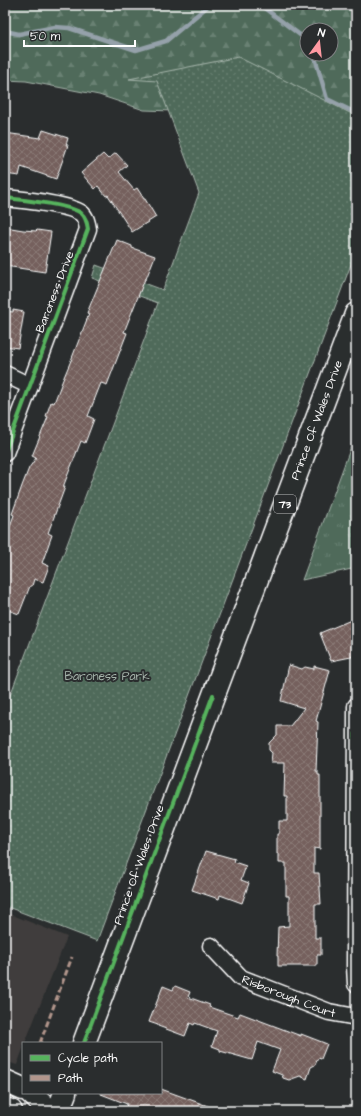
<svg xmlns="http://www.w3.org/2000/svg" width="361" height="1116" viewBox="0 0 361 1116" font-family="'Architects Daughter',sans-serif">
	<defs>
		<pattern id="grass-tufts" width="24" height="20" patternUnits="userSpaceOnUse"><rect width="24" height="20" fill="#4f6b5a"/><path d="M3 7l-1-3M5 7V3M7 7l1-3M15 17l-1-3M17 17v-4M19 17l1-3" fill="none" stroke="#698173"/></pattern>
		<pattern id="forest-firs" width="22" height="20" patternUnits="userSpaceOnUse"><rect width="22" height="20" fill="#4f6b5a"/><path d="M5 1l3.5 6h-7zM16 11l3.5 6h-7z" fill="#698173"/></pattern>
		<pattern id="park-dots" width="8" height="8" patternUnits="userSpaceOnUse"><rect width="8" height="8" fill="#4f6b5a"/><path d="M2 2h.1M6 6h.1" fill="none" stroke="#698173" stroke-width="1.8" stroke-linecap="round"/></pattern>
		<pattern id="building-cross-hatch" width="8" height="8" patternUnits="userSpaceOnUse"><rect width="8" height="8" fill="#74615d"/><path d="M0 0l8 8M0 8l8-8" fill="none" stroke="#897975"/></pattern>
	</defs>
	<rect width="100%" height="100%" fill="#2a2d2e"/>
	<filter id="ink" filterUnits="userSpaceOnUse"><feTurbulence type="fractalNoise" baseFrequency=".025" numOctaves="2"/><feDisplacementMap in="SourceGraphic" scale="8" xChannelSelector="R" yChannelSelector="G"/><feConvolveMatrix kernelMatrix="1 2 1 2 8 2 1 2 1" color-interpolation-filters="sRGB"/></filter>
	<g filter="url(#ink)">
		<!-- built -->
		<polygon fill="#403d3c" points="5,912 67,937 25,1043 23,1043 23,1049 17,1065 5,1061"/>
		<!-- grass -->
		<polygon fill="url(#grass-tufts)" stroke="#a7b5ac" points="356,433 356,568 302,580"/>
		<!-- forest -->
		<path fill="url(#forest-firs)" stroke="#a7b5ac" fill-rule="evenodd" d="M5,5H356V98L334,169L173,111L144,110L99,95L26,81L5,80ZM307,30H331V54H307Z"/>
		<!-- park -->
		<polygon fill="url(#park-dots)" stroke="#a7b5ac" points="238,57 356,116 356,251 97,941 5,906 5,705 8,701 158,303 92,278 96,265 163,290 199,193 157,81 129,79"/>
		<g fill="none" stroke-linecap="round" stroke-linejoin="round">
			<!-- stream -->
			<g stroke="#95a1aa" stroke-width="4.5">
				<polyline points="256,5 263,7 304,38 307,42"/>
				<polyline points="5,31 19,34 55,27 69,28 136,50 166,41 209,5"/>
				<polyline points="314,54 327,99 356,113"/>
			</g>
		</g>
		<!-- building -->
		<g fill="url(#building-cross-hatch)" stroke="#fff">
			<polygon points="43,130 68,138 66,145 68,145 56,179 21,167 19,176 5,174 5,133 40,138"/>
			<polygon points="116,153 127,165 119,172 134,190 137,188 144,199 145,199 156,217 132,232 108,195 106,196 98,186 95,189 81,173 103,154 108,159"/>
			<polygon points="5,227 23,230 36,231 37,230 51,232 45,272 5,266"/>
			<polygon points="117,240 132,246 132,248 155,256 146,279 145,279 124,332 127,333 107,385 101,383 88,416 94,419 85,443 81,441 63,487 65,487 48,533 52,535 42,563 49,566 43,582 34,579 32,586 30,586 19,614 5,609 5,540 14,515 12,514 22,486 29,468 36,458 32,456 48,417 46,416 51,402 54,403 62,382 72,358 89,314 87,313"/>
			<polygon points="13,310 24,312 18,348 5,346 5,311 13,312"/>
			<polygon points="356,618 356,656 331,661 320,633"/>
			<polygon points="289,665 302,669 305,667 314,669 314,666 330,670 316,721 318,722 316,771 318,771 318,775 320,775 320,849 314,848 314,873 319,873 321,904 315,904 315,938 321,938 321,955 317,955 317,966 278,966 278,956 277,956 278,927 289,926 289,896 286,896 286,863 279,863 279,854 277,854 277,834 279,834 279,821 287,821 287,796 284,796 285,763 271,763 272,753 269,750 269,743 277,735 277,726 290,726 304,708 281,701"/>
			<polygon points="206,851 235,859 234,862 246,866 241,880 249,883 242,903 220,895 219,899 192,890"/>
			<polygon points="163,986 173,990 175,986 190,992 188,997 210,1005 209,1007 238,1017 240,1013 301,1036 301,1034 327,1044 321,1059 318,1058 315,1065 311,1067 307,1079 300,1076 289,1080 283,1078 282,1075 272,1071 280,1050 258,1042 252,1060 220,1051 220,1049 212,1046 217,1031 195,1023 194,1025 190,1023 185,1036 158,1026 158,1025 149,1022"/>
			<polygon points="161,1089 216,1109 216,1111 151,1111 142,1108 141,1111 136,1111 126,1107 127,1104 101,1094 101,1093 161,1093"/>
		</g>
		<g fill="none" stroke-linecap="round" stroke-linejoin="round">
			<!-- street casing -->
			<g stroke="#fff" stroke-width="19">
				<g id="street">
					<path d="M5,198C22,200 68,204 81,213C86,217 87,223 88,229L5,453"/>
					<polyline points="5,374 30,386"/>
					<polyline points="356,706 355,966 356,984"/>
					<path id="s1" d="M211,946L241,978L329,1012L356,1017"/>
				</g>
			</g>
			<!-- secondary casing -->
			<g stroke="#fff" stroke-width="25">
				<g id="secondary">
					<polyline points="5,1081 23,1089"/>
					<polyline points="31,1093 50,1111"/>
					<polyline points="5,1109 11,1111"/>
				</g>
			</g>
			<!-- primary casing -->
			<g stroke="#fff" stroke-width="25">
				<g id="primary">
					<path id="s2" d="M84,1043L356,314"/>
					<polyline points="58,1111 65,1093"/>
				</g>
			</g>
			<!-- street -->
			<use href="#street" stroke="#2a2d2e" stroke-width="16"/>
			<!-- secondary -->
			<use href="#secondary" stroke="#2a2d2e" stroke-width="22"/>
			<!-- primary -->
			<use href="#primary" stroke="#2a2d2e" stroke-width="22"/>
			<!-- quiet -->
			<polyline stroke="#b2968c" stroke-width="3" stroke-dasharray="6 3" stroke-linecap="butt" points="40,1043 72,957"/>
			<!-- cycleway casing -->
			<g stroke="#2a2d2e" stroke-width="6">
				<g id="cycleway">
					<path d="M5,198C22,200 68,204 81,213C86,217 87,223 88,229L5,453"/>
					<polyline points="356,706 355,966 356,984"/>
					<polyline points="84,1043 213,695"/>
				</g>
			</g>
			<!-- cycleway -->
			<use href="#cycleway" stroke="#56b35d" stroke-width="4"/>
		</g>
	</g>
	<g text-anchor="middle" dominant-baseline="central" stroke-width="4" stroke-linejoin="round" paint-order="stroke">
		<!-- shield labels -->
		<rect fill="#2a2d2e" stroke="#bfc0c0" stroke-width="1" x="274" y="495" width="22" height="18" rx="3"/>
		<g font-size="11" font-weight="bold" fill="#fff">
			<text x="285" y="504">73</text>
		</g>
		<!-- street labels -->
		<g font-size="12" fill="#fff" stroke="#2a2d2e">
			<text transform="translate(55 292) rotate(-69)">Baroness Drive</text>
			<text stroke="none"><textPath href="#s2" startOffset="665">Prince Of Wales Drive</textPath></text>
			<text transform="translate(139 865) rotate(-70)">Prince Of Wales Drive</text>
			<text stroke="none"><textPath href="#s1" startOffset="95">Risborough Court</textPath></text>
		</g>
		<!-- park labels -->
		<g font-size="12" fill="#a7b5ac" stroke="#2a2d2e">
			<text x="107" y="676">Baroness Park</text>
		</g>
	</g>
	<!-- margin -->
	<rect width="361" height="1116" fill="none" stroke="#2a2d2e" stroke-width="20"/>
	<rect x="10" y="10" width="341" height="1096" fill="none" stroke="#fff" stroke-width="1.5" filter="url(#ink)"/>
	<!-- legend -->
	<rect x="22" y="1042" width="140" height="52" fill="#2a2d2e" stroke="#7f8182"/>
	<rect x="30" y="1055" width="20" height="6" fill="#56b35d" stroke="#7f8182"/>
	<text x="58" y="1062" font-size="12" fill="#ffffff">Cycle path</text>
	<rect x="30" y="1075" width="20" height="6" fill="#b2968c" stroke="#7f8182"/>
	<text x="58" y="1082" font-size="12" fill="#ffffff">Path</text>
	<!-- north arrow -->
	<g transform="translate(319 42) rotate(15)"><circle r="19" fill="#2a2d2e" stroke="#7f8182"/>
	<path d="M0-3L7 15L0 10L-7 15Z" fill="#ff9aa2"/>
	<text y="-6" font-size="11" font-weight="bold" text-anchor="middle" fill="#ffffff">N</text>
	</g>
	<!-- scale -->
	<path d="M24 40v6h111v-6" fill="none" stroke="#ffffff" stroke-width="2"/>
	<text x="30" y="40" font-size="12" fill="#ffffff" stroke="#2a2d2e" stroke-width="3" paint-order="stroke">50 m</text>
</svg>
